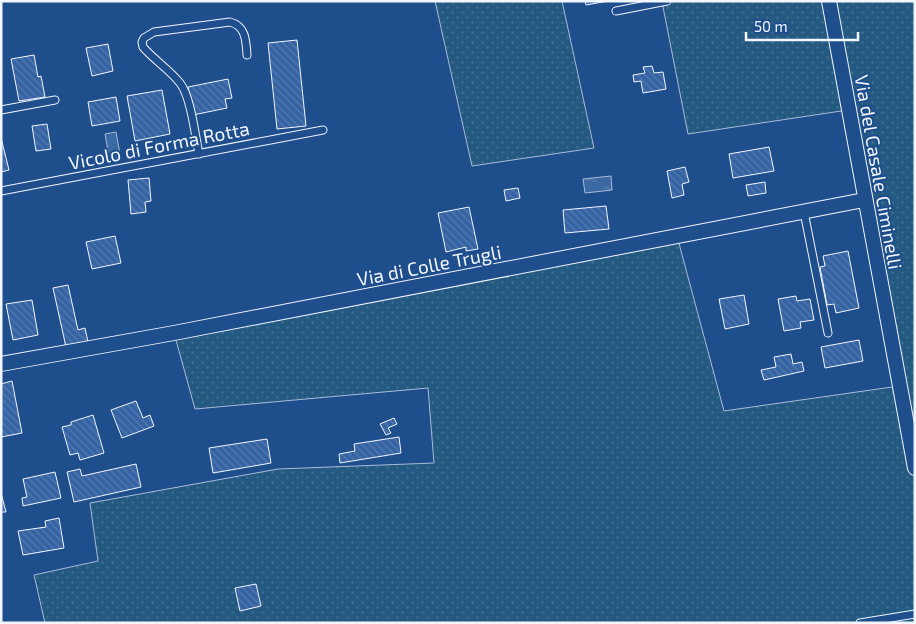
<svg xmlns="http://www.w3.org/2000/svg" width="916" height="624" viewBox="0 0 916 624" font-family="'Exo 2',sans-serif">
	<defs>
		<pattern id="grass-dots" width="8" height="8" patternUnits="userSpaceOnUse" patternTransform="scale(1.25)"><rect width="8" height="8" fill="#245a82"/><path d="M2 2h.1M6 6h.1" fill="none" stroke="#447295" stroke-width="1.8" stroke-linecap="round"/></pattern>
		<pattern id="water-ripples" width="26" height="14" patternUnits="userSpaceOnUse" patternTransform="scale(1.25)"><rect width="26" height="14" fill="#3b69a3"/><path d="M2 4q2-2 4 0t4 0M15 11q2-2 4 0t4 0" fill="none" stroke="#587fb1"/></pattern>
		<pattern id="building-back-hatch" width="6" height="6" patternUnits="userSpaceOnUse" patternTransform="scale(1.25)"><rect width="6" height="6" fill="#3563a3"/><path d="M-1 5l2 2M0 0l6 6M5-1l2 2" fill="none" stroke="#537ab1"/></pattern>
	</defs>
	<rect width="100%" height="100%" fill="#1f4e8c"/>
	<!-- grass -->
	<g fill="url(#grass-dots)" stroke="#a8bbd7">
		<polygon points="435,1 562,1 594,148 472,166"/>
		<polygon points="667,1 915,1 915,623 45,623 34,575 98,561 90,503 278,469 434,463 428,388 195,409 174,333 677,236 724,411 899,386 848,110 688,134 662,2"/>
	</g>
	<!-- water -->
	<g fill="url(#water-ripples)" stroke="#a8bbd7">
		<polygon points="116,132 121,160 110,162 105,134"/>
		<polygon points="611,176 612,190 585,193 583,179"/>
	</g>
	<!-- building -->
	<g fill="url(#building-back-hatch)" stroke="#f2f6ff">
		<polygon points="585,1 608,1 586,5"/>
		<polygon points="297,40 306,126 277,129 268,43"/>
		<polygon points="108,44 113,71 92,76 86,48"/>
		<polygon points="34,55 38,77 41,76 45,97 19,101 11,59"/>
		<polygon points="652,66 654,73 663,72 666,89 643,93 641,81 634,82 633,75 645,73 643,67"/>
		<polygon points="228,79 232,98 225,99 227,108 193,115 188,87"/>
		<polygon points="162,90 170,134 135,141 127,96"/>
		<polygon points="116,97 120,121 92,126 88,102"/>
		<polygon points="47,124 51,149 36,151 32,126"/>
		<polygon points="1,138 9,170 1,172"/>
		<polygon points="769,147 774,171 733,178 729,154"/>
		<polygon points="685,167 689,182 682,184 684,195 672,198 667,171"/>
		<polygon points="149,178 151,201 145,202 146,212 131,214 128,180"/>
		<polygon points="765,182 766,193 748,196 746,185"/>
		<polygon points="518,188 520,198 506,201 504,190"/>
		<polygon points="606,206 609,229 565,233 563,210"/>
		<polygon points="469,207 478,249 466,251 466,247 446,252 438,213"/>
		<polygon points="115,236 121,263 92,269 86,242"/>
		<polygon points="848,251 859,308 836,313 834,304 827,305 820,267 825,266 823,256"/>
		<polygon points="68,285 78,330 85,328 88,342 66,347 53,288"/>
		<polygon points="744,295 749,324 725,329 719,299"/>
		<polygon points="796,296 797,301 810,299 814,320 800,322 801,328 784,331 778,299"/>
		<polygon points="32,300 38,335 13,340 6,304"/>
		<polygon points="859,340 863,361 825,368 821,347"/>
		<polygon points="791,354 793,364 802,362 804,371 764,380 761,370 776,367 774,357"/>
		<polygon points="12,381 22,433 1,437 1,384"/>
		<polygon points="136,401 143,418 150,415 154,426 122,438 111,410"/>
		<polygon points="93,415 104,453 80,460 78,453 70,455 62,427 71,425 71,422"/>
		<polygon points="394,418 397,424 388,428 391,433 386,435 380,424"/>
		<polygon points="399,437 401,453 340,463 339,454 355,451 354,444"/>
		<polygon points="267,439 271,463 213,473 209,448"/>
		<polygon points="136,464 141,487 74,502 67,472 80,469 82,476"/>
		<polygon points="55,472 61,498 23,506 22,498 27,497 23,479"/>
		<polygon points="1,493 6,512 1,512"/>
		<polygon points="59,518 64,548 23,555 18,531 46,527 45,521"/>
		<polygon points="256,584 261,606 240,611 235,588"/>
	</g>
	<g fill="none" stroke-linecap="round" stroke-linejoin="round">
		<!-- lane casing -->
		<g stroke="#f2f6ff" stroke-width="9">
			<g id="lane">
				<polyline points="616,11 667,1"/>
				<polyline points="1,110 55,100"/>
				<path d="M199,154C195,135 191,97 180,83C169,69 154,60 143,47L142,42L144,38L154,32L230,22C246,26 246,41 247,55"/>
				<polyline points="1,191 323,130"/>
				<polyline points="804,212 828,333"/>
				<polyline points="860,623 915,614"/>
			</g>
		</g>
		<!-- street casing -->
		<g stroke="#f2f6ff" stroke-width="16">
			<g id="street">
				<polyline points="829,1 915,468"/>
				<polyline points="1,364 174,333 864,200"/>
			</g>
		</g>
		<!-- lane -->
		<use href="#lane" stroke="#1f4e8c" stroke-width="7"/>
		<!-- street -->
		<use href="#street" stroke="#1f4e8c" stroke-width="14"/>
	</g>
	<g text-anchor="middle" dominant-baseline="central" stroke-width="4" stroke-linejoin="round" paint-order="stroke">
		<!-- street labels -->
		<g font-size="19" fill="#f2f6ff" stroke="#1f4e8c">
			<text transform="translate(159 145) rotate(-11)">Vicolo di Forma Rotta</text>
			<text transform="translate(879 172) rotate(80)">Via del Casale Ciminelli</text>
			<text transform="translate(429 265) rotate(-11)">Via di Colle Trugli</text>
		</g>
	</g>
	<!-- border -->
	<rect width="916" height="624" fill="none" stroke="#f2f6ff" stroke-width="5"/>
	<!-- scale -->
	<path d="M746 32v8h112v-8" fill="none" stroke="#f2f6ff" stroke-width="2.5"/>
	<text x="754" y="32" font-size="15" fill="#f2f6ff" stroke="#1f4e8c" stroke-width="4" paint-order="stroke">50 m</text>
</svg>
